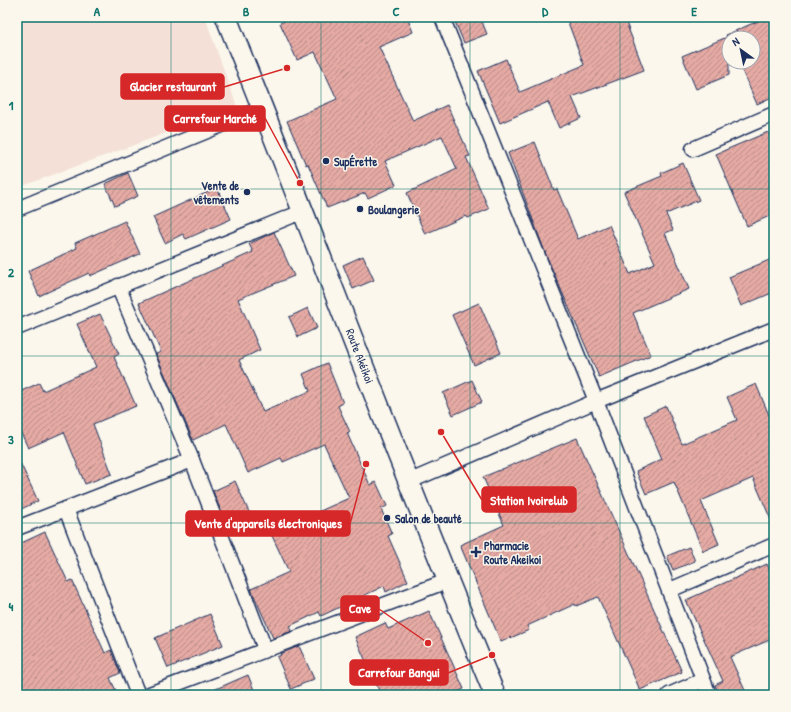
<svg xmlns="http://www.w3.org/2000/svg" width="791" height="712" viewBox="0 0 791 712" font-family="'Patrick Hand',sans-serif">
	<defs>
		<pattern id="building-hatch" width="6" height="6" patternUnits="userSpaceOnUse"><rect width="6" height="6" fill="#e5aaa3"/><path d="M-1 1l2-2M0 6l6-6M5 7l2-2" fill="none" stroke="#b98b88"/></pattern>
	</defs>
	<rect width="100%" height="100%" fill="#fbf7ec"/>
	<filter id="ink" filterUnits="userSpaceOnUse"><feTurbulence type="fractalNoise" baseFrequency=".025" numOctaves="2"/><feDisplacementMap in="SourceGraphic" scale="8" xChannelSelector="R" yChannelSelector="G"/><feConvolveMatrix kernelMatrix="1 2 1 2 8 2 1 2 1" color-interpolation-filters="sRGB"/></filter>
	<g filter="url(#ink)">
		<!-- built -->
		<polygon fill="#f4e0d6" points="17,17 205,17 237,107 17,188"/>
		<!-- building -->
		<g fill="url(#building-hatch)" stroke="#1b2f5e">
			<polygon points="292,17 407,17 413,32 379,47 413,121 447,105 470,156 466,157 489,209 468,218 466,216 425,234 407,193 457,169 442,136 385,161 396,185 368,198 365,193 327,208 308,164 306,165 287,121 337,99 315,52 297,60 280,23"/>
			<polygon points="453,17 480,17 487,34 464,43"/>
			<polygon points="566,17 624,17 644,70 572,97 581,118 559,128 548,102 500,123 478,71 506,59 520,92 584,65"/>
			<polygon points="767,17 774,17 774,96 757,104 738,62 753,62 753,38 729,38 729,75 696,89 682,56 727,37 726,35"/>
			<polygon points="768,132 774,146 774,214 747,226 716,154"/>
			<polygon points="535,142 554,190 557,189 578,239 609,225 630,274 655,263 624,192 662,176 661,173 683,163 699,200 666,214 673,230 665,233 689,289 633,313 651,355 599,377 546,255 508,153"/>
			<polygon points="128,173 138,196 115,206 105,184"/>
			<polygon points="217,188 231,219 186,239 183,234 165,243 153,217"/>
			<polygon points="125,221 140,254 90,276 89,273 39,296 28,271 77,248 75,243"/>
			<polygon points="274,232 294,276 238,299 260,350 239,360 263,412 310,391 303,374 327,363 343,403 338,406 350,432 347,433 370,485 376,482 387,506 381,509 392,534 388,536 408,581 386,592 384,586 321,616 319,612 290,626 292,631 273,638 251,589 289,572 266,523 293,511 298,521 349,498 324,444 283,462 281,458 248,473 226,424 193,440 156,354 161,352 139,303 253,252 249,244"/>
			<polygon points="363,256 374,280 353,289 343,265"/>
			<polygon points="774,258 774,292 741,306 729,277"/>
			<polygon points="479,303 501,353 474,365 452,315"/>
			<polygon points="308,308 317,328 298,337 289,317"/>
			<polygon points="100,314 119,354 114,357 136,406 93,424 112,474 85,484 64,432 28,448 17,424 17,393 39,383 43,391 96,367 77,324"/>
			<polygon points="472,380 482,402 453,415 443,393"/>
			<polygon points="756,384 774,427 774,527 753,478 701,501 719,544 703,551 674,482 646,494 636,471 662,459 644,416 666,406 682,444 737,420 727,397"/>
			<polygon points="577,438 682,672 640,690 598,597 576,606 575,604 527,626 529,630 501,642 460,545 504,525 483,477"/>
			<polygon points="17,456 38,501 17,511"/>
			<polygon points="235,481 253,521 229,532 213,491"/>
			<polygon points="45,532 68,582 72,580 105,653 111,650 120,673 110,678 118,695 17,695 17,545"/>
			<polygon points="689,547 695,561 673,570 667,556"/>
			<polygon points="767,564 774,580 774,638 730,657 747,695 720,695 715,685 723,681 686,600"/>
			<polygon points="429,611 464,689 450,695 381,695 355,637 385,623 388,629"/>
			<polygon points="210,614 223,645 168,668 155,638"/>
			<polygon points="299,646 314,679 291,689 277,657 281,655 280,654"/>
			<polygon points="248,675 256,695 202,695"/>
		</g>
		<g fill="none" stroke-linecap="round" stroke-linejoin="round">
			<!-- street casing -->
			<g stroke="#1b2f5e" stroke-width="17">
				<g id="street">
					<polyline points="442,17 596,401 709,695"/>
					<polyline points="693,149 774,114"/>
					<polyline points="17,209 263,108"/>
					<polyline points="118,286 192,460 265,649"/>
					<polyline points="17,328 304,211"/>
					<polyline points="408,482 596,401 774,329"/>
					<polyline points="66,509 138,695"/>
					<polyline points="17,528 192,460"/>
					<polyline points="670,590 774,545"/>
					<polyline points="147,695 447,581"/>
					<polyline points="669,695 703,680"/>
				</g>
			</g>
			<!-- secondary casing -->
			<g stroke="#1b2f5e" stroke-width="23">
				<path id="secondary" d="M226,17C317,242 401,471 495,695"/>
			</g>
			<!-- street -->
			<use href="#street" stroke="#fbf7ec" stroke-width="14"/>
			<!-- secondary -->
			<use href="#secondary" stroke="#fbf7ec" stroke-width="20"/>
		</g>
	</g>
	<!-- grid -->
	<path fill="none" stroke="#0f766e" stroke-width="1" stroke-opacity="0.55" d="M171,17V695M321,17V695M470,17V695M620,17V695M17,189H774M17,356H774M17,523H774"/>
	<!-- markers -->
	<g fill="#1b2f5e" stroke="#fbf7ec" stroke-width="1.5">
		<circle cx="326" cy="161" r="4"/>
		<circle cx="247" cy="192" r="4"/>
		<circle cx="360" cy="209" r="4"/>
		<circle cx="387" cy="518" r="4"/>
		<path d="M474 546h4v4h4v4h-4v4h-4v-4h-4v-4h4z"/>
	</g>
	<g text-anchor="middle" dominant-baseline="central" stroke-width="3" stroke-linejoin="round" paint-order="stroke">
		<!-- poi labels -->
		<g font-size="12" font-weight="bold" fill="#1b2f5e" stroke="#fbf7ec" text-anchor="start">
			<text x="334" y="161">SupÉrette</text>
			<text x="239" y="185" text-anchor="end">Vente de<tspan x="239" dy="14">vêtements</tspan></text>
			<text x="368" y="209">Boulangerie</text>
			<text x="395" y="518">Salon de beauté</text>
			<text x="484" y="545">Pharmacie<tspan x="484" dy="14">Route Akeikoi</tspan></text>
		</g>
		<!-- street labels -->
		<g font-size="12" fill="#1b2f5e" stroke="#fbf7ec">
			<text transform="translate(360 356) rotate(69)">Route Akéikoi</text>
		</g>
	</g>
	<!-- callouts -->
	<path fill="none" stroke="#d62828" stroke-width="1.5" d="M287 68L224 87M300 183L265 118M441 432L482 500M366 464L350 524M428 643L379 609M492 655L448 673"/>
	<g fill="#d62828" stroke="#fbf7ec" stroke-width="1.5">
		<circle cx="287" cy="68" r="4"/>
		<circle cx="300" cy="183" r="4"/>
		<circle cx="441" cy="432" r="4"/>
		<circle cx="366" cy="464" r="4"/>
		<circle cx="428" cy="643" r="4"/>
		<circle cx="492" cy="655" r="4"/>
	</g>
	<g fill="#d62828" stroke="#d62828" stroke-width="1.5">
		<rect x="121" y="74" width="103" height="25" rx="4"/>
		<rect x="165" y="106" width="100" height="25" rx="4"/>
		<rect x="482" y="487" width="94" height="25" rx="4"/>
		<rect x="186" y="511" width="164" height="25" rx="4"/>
		<rect x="341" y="596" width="38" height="25" rx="4"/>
		<rect x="350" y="660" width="98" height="25" rx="4"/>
	</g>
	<g font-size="13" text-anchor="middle" font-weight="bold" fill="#fff">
		<text x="173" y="91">Glacier restaurant</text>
		<text x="215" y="123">Carrefour Marché</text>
		<text x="529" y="505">Station Ivoirelub</text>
		<text x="268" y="528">Vente d'appareils électroniques</text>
		<text x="360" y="613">Cave</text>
		<text x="399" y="677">Carrefour Bangui</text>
	</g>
	<!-- margin -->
	<rect width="791" height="712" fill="none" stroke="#fbf7ec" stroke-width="44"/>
	<!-- north arrow -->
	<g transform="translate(741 50) rotate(327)"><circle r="19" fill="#fbf7ec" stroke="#a1a7b3"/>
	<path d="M0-3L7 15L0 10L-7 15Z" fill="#1b2f5e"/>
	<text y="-6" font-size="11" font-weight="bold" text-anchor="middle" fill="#1b2f5e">N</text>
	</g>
	<rect x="22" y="22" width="747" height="668" fill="none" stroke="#0f766e" stroke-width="1.5"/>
	<g font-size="13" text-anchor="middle" font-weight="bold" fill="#0f766e">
		<text x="97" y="16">A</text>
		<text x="246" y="16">B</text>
		<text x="396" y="16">C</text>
		<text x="545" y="16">D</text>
		<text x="694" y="16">E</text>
		<text x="11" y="110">1</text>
		<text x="11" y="277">2</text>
		<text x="11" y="444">3</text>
		<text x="11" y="611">4</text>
	</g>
</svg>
